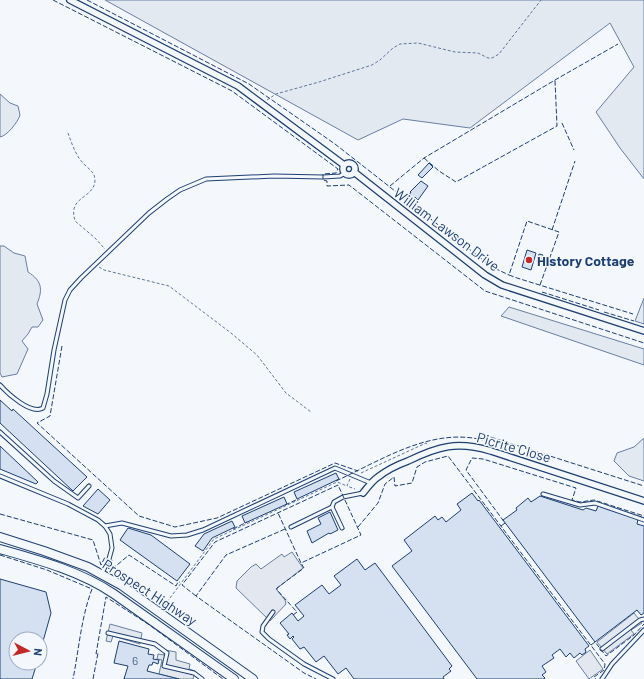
<svg xmlns="http://www.w3.org/2000/svg" width="644" height="679" viewBox="0 0 644 679" font-family="Barlow,sans-serif">
	<rect width="100%" height="100%" fill="#f4f7fb"/>
	<!-- green -->
	<g fill="#e3e9f0" stroke="#687fa3">
		<polygon points="105,0 644,0 644,179 620,148 596,112 634,67 610,23 470,128 403,119 358,140"/>
		<path d="M0,94L10,103L18,106L20,115C18,122 7,136 0,137Z"/>
		<path d="M0,246H4L14,253L25,256L28,272C42,281 43,289 37,304L43,320L38,327H32L28,334L22,341L28,349L17,374L2,377L0,373Z"/>
		<polygon points="644,298 644,324 635,321"/>
		<polygon points="509,307 644,349 644,365 501,316"/>
		<polygon points="644,438 644,481 629,476 614,461 617,453 634,447"/>
	</g>
	<!-- parking -->
	<g fill="#e3e8f0" stroke="#687fa3">
		<polygon points="292,552 303,568 276,589 277,590 285,600 286,604 270,621 236,588 237,581 251,567 256,564 261,569 282,554 284,557"/>
		<polygon points="634,613 642,623 631,630 634,634 607,654 597,642"/>
		<polygon points="110,624 142,633 140,644 113,636 111,642 106,641"/>
		<polygon points="165,650 176,652 176,660 190,664 189,669 195,671 193,679 179,679 159,674 162,660 157,659 158,654 164,655"/>
		<polygon points="590,650 603,669 589,679 576,661"/>
	</g>
	<!-- building -->
	<g fill="#d5e0f0" stroke="#1d3f73">
		<polygon points="429,163 433,167 422,178 418,175"/>
		<polygon points="421,181 428,186 418,200 415,197 414,199 409,195 411,192 410,192"/>
		<polygon points="527,250 536,253 531,270 522,267"/>
		<polygon points="539,254 543,255 540,263 537,262"/>
		<polygon points="0,400 12,411 13,409 87,477 73,491 0,423"/>
		<polygon points="0,446 38,482 36,484 0,469"/>
		<polygon points="336,473 339,479 297,499 294,492"/>
		<polygon points="98,489 110,500 98,514 83,506"/>
		<polygon points="472,493 478,501 479,500 589,646 585,649 586,652 582,655 580,653 574,658 570,653 566,657 560,649 552,655 554,658 542,666 546,672 542,675 545,678 544,679 477,679 392,566 412,551 404,540 435,516 438,520 442,517 446,522 461,510 457,504"/>
		<polygon points="540,496 583,510 586,508 596,511 598,506 638,519 637,524 644,526 644,613 641,615 637,610 595,642 503,520 517,510 516,508 528,498 531,502"/>
		<polygon points="284,497 287,504 245,523 242,516"/>
		<polygon points="330,512 338,530 330,534 329,533 312,543 307,531 321,524 318,518"/>
		<polygon points="232,521 235,527 212,538 203,551 195,546 204,534"/>
		<polygon points="128,528 151,535 190,564 177,581 120,540"/>
		<polygon points="357,559 365,570 375,563 452,666 449,669 451,671 443,677 444,679 354,679 346,668 338,674 324,656 316,662 304,647 300,649 292,639 294,637 293,636 290,639 287,635 289,634 280,623 292,613 298,621 304,616 295,605 322,585 329,594 341,585 334,576"/>
		<polygon points="0,579 46,592 51,613 40,652 40,639 16,639 16,663 37,663 32,679 0,679"/>
		<polygon points="119,641 149,649 148,654 154,655 153,659 159,660 158,664 153,662 152,665 149,665 147,671 179,679 124,679 128,666 114,663"/>
	</g>
	<g fill="none" stroke-linecap="round" stroke-linejoin="round">
		<!-- lane casing -->
		<g stroke="#1d3f73" stroke-width="5">
			<g id="lane">
				<path d="M0,385C8,394 31,415 43,408L47,394L54,350L65,300L70,290L81,278L149,213L167,199L180,190L206,179L274,176L323,177L340,176L345,173"/>
				<polyline points="0,432 54,481 78,498 89,486"/>
				<polyline points="0,476 68,504 98,520 105,526 110,534 112,548 109,559 102,573"/>
				<polyline points="543,494 580,505 595,503 644,520"/>
				<polyline points="332,507 342,528"/>
				<polyline points="105,526 122,523 171,536 187,535 203,530 335,468 371,483"/>
				<polyline points="291,527 332,507 334,502 343,497 363,493"/>
				<polyline points="273,612 263,626 262,632 269,639 304,664 333,679"/>
				<polyline points="108,633 155,644 167,653 164,666 194,673 202,679"/>
				<polyline points="602,649 640,620 644,619"/>
				<polyline points="602,679 612,664 644,630"/>
			</g>
		</g>
		<!-- street casing -->
		<g stroke="#1d3f73" stroke-width="8">
			<g id="street">
				<polyline points="70,0 238,86 344,165"/>
				<circle cx="349" cy="169" r="6"/>
				<polyline points="354,172 485,275 502,285 644,331"/>
				<path d="M363,493C368,487 372,481 378,477C387,470 397,465 408,461C439,446 457,441 491,451L644,501"/>
			</g>
		</g>
		<!-- secondary casing -->
		<g stroke="#1d3f73" stroke-width="10">
			<g id="secondary">
				<polyline points="0,537 44,551 88,567 121,585 253,679"/>
				<path d="M0,549C39,560 80,571 114,594L234,679"/>
			</g>
		</g>
		<!-- path -->
		<g stroke="#5e769c" stroke-width="1" stroke-dasharray="3 2" stroke-linecap="butt">
			<polyline points="267,100 276,94 319,82 372,65 380,60 393,48 400,44 418,43 455,52 478,53 488,58 492,58 499,54 541,0"/>
			<path d="M68,133C72,144 76,157 85,165C90,170 95,173 95,180C95,195 76,197 74,209C73,213 74,217 75,221L95,238L105,249"/>
			<polyline points="99,267 104,270 169,286 231,333 257,355 286,393 311,412"/>
			<polyline points="361,473 426,443 429,445"/>
			<polyline points="350,479 347,486 355,489"/>
			<polyline points="164,606 214,539 337,482 347,486"/>
		</g>
		<!-- lane -->
		<use href="#lane" stroke="#f4f7fb" stroke-width="3"/>
		<!-- street -->
		<use href="#street" stroke="#f4f7fb" stroke-width="5.5"/>
		<!-- secondary -->
		<use href="#secondary" stroke="#f4f7fb" stroke-width="8"/>
		<!-- fence -->
		<g stroke="#1d3f73" stroke-width="1" stroke-dasharray="5 2" stroke-linecap="butt">
			<polyline points="53,0 232,91 338,169 336,173 323,174 323,180 327,181 327,186 349,185 485,291 644,343"/>
			<polyline points="87,0 249,84 335,144 492,267 509,275"/>
			<polyline points="562,123 574,150"/>
			<polyline points="424,158 439,171 456,182 557,126 555,80"/>
			<polyline points="390,186 424,158 555,80 618,44"/>
			<polyline points="552,230 575,161"/>
			<polyline points="540,285 559,232 527,221 509,275 517,278 633,314"/>
			<polyline points="542,292 599,310"/>
			<polyline points="604,312 634,321"/>
			<polyline points="62,346 50,416 37,423 139,516 175,527 217,518 335,463 358,471"/>
			<polyline points="394,477 395,486 412,483 417,467 425,462 448,456 605,664 604,670 594,677 596,679"/>
			<path d="M336,481C382,460 431,427 483,440L484,435L644,486"/>
			<polyline points="285,505 298,499"/>
			<polyline points="0,514 93,540 101,565 105,557"/>
			<polyline points="501,526 505,523 466,470 472,458 483,459 576,488 572,500 580,502 594,500 644,516"/>
			<polyline points="358,527 378,503 385,484 394,477"/>
			<polyline points="233,529 247,522"/>
			<polyline points="285,529 226,555 196,596 304,673 316,679"/>
			<path d="M0,555L47,570L92,589C81,618 79,649 73,679"/>
			<polyline points="112,560 108,568 111,570 129,555 176,586 178,582 180,582"/>
			<polyline points="196,596 182,585 215,542 338,485 361,535 301,563 278,513"/>
			<polyline points="293,615 297,612 277,590 277,588 304,568 301,563"/>
			<polyline points="591,645 595,642 606,656 634,635 644,624"/>
			<polyline points="93,679 98,653 96,654 106,597 148,624 223,679"/>
		</g>
	</g>
	<!-- markers -->
	<circle fill="#c62828" stroke="#f4f7fb" stroke-width="1.5" cx="529" cy="260" r="4"/>
	<g text-anchor="middle" dominant-baseline="central" stroke-width="3" stroke-linejoin="round" paint-order="stroke">
		<!-- number labels -->
		<g font-size="12" fill="#4b6792">
			<text x="135" y="660">6</text>
		</g>
		<!-- street labels -->
		<g font-size="14" fill="#1d3f73" stroke="#f4f7fb">
			<text transform="translate(447 229) rotate(37)">William Lawson Drive</text>
			<text transform="translate(514 447) rotate(16)">Picrite Close</text>
			<text transform="translate(150 592) rotate(33)">Prospect Highway</text>
		</g>
		<!-- poi labels -->
		<g font-size="14" font-weight="bold" fill="#1d3f73" stroke="#f4f7fb" text-anchor="start">
			<text x="537" y="260">History Cottage</text>
		</g>
	</g>
	<!-- north arrow -->
	<g transform="translate(28 651) rotate(97)"><circle r="19" fill="#f4f7fb" stroke="#9eadc5"/>
	<path d="M0-3L7 15L0 10L-7 15Z" fill="#c62828"/>
	<text y="-6" font-size="11" font-weight="bold" text-anchor="middle" fill="#1d3f73">N</text>
	</g>
</svg>
